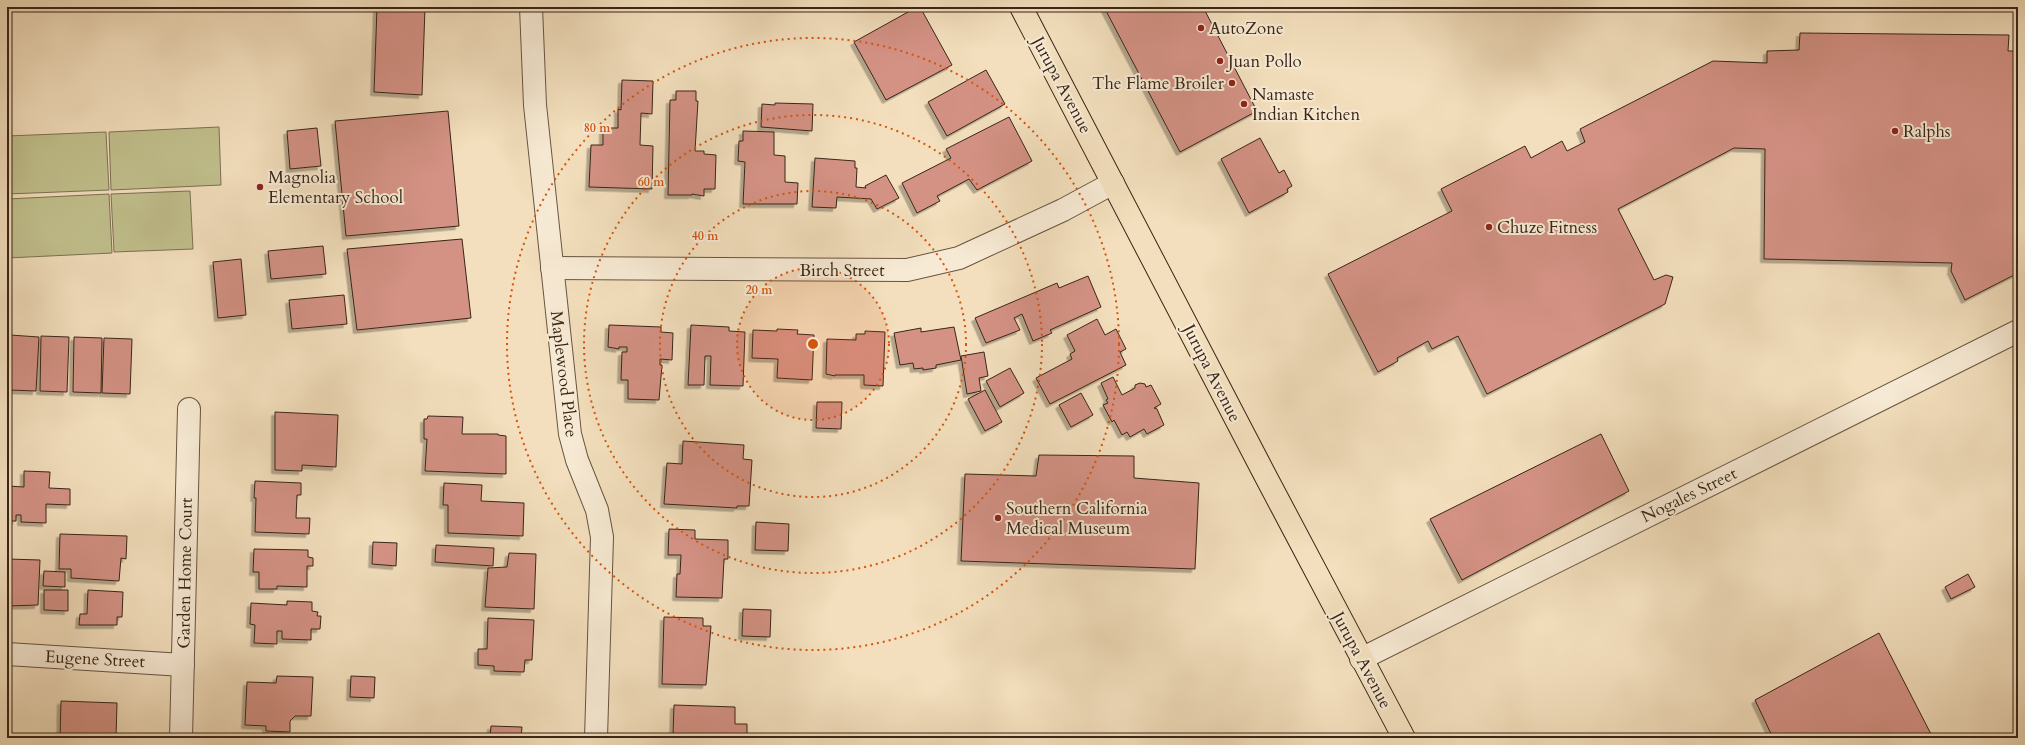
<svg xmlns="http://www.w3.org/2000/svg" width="2025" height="745" viewBox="0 0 2025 745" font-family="Cardo,serif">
	<defs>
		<filter id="shadow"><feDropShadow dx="-3.5" dy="3.5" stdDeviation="0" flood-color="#0004"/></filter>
	</defs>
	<rect width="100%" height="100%" fill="#f3dfbd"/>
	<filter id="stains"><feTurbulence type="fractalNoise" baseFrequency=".005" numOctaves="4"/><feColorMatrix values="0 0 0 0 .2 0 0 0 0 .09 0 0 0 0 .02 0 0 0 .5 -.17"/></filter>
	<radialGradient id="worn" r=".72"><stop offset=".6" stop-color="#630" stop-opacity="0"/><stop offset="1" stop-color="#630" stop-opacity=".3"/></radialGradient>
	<!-- green -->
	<g fill="#c1c08d" stroke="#7d7252">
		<polygon points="219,127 221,185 111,190 109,132"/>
		<polygon points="106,132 109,190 7,194 7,136"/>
		<polygon points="190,191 193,249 114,252 111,194"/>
		<polygon points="109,194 112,253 7,258 7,199"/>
	</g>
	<!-- building -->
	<g fill="#d49285" stroke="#392517" filter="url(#shadow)">
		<polygon points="377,7 425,7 422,95 374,92"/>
		<polygon points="917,7 920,7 952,65 886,100 854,42"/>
		<polygon points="1104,7 1203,7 1257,111 1180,152"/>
		<polygon points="1800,33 2009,35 2008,51 2018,51 2018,273 1965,300 1951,271 1952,263 1764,259 1765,149 1734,148 1618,209 1654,280 1666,275 1673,277 1665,304 1487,394 1458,336 1432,349 1428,341 1397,358 1398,361 1378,372 1328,274 1452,211 1441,189 1525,146 1531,158 1562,141 1567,151 1585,142 1580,129 1713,61 1767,63 1767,51 1799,50"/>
		<polygon points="986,70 1005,104 947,136 928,102"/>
		<polygon points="622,80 653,81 652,114 641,113 640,145 653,146 652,189 589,187 591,145 603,145 603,128 618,128 618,109 621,110"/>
		<polygon points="676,91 696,91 696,101 698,101 695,151 704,151 704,154 716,155 715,189 704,189 704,196 692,194 692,195 668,195 670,100 676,100"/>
		<polygon points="775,103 813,104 812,131 761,127 762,104 775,105"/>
		<polygon points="448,111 459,226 346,236 335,121"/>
		<polygon points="1009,117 1032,161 977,190 969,179 937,196 940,201 917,213 902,183 951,158 946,149"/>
		<polygon points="317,128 321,166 290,169 287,131"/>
		<polygon points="743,131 774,132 774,155 785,156 785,182 798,183 797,204 743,204 745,162 738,161 739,141 743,141"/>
		<polygon points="1260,138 1279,173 1284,170 1292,186 1287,189 1288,192 1249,213 1221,159"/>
		<polygon points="815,158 855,161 855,168 857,168 856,187 866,188 865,186 886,175 899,198 877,209 871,199 837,197 836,208 812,207"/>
		<polygon points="462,239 471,318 357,330 347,249"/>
		<polygon points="323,246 326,274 271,279 268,251"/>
		<polygon points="241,259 246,315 218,318 213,262"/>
		<polygon points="1088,276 1101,307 1050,330 1052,333 1033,341 1022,314 1014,318 1020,330 986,343 975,318 1057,283 1059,288"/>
		<polygon points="344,295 347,324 292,329 289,300"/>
		<polygon points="1097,319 1105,335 1116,329 1126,349 1120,352 1126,365 1050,404 1036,378 1072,359 1070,354 1075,351 1067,335"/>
		<polygon points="609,325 661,327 661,332 673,333 672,360 660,359 660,365 662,365 659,400 628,399 628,380 621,380 622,352 627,352 627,347 619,347 619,349 608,347"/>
		<polygon points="691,325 729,327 729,331 745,332 743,386 710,385 711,356 705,356 704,385 688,385"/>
		<polygon points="954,327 961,360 936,365 936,368 923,370 923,368 914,369 913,363 900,365 894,333 921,328 921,332"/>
		<polygon points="777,329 798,330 797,334 814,335 812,380 777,378 778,359 752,358 753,330 777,331"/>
		<polygon points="865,331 885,332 883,386 864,385 864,375 835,375 835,376 826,374 827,339 856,340 856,334 865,334"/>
		<polygon points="10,335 39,337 36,391 9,390"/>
		<polygon points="41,336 69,337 67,392 40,391"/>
		<polygon points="74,337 102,338 101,393 73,392"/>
		<polygon points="104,338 132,339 130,394 102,393"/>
		<polygon points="984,352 988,376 979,378 981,391 967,394 961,356"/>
		<polygon points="1010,368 1024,393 1000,407 986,381"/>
		<polygon points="1113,377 1122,395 1135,388 1135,385 1140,383 1145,384 1146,387 1151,385 1161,404 1154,408 1157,409 1164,425 1147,434 1144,429 1130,437 1127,432 1122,435 1114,420 1112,422 1103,405 1108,403 1106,400 1108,399 1101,383"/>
		<polygon points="985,390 1002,422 985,431 968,399"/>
		<polygon points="1081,393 1093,415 1071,427 1059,405"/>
		<polygon points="817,402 842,402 841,429 816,428"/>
		<polygon points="275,412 338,415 336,467 302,465 302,471 275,470"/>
		<polygon points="428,416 463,417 462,434 498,434 498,435 506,436 506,474 425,471 427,439 424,439 424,419 427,419"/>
		<polygon points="1601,434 1629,491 1462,580 1430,519"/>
		<polygon points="683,441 744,445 743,459 752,460 749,506 737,506 737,508 664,504 667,463 682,464"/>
		<polygon points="1039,455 1134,456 1134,478 1199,483 1195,569 961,561 965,474 1036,476"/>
		<polygon points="24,471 50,472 49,488 70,489 70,505 46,504 46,523 21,522 21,515 16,515 16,521 7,521 7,486 24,487"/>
		<polygon points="255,481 301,483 301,495 297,495 296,518 310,518 309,534 255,532 256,498 254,498"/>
		<polygon points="444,483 482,485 481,501 524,503 523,536 448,533 448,505 443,505"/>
		<polygon points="756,522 789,524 788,551 755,550"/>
		<polygon points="669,529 695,530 695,539 728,540 728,559 724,559 722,598 676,597 677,574 680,574 681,555 668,555"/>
		<polygon points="60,534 127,536 126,559 121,558 119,581 71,578 71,569 59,569"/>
		<polygon points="373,542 397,543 396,566 372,564"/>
		<polygon points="436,545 494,548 493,566 435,562"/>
		<polygon points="254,549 308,550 308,557 313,558 313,566 307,566 307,587 277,586 277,589 259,589 259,572 253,572"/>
		<polygon points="509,553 536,554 534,609 485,607 488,568 507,567"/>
		<polygon points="7,559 40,560 38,605 7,606"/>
		<polygon points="44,571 65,572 65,587 43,586"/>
		<polygon points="1968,574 1975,587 1951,599 1945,587"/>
		<polygon points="44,590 68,590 68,611 44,610"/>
		<polygon points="88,590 123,592 122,617 117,617 117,625 79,625 80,614 87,614"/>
		<polygon points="287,601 312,602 312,611 318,612 317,616 321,616 320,629 311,629 311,640 282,639 282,631 277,631 277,644 254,643 255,625 250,624 251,603 287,605"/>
		<polygon points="743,609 771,610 770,637 742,636"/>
		<polygon points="664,617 703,618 703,626 711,626 706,685 662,684"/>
		<polygon points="488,618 534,620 532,660 525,660 524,672 494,671 494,666 478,665 478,649 487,649"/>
		<polygon points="1879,633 1933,738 1773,738 1755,700"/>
		<polygon points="277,676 313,677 311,716 295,716 290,721 290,732 266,731 266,726 245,725 247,682 276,683"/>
		<polygon points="351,676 375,677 374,698 350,697"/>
		<polygon points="61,701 117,703 116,738 60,738"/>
		<polygon points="674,705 735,707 735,724 747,724 747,738 661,738 661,734 673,735"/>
		<polygon points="491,726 522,727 521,738 490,738"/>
	</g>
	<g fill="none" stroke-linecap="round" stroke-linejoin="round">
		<!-- minor casing -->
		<g stroke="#685440" stroke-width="24">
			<g id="minor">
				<polyline points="531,7 535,105 570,434 577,460 597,510 602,537 596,738"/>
				<polyline points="552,268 907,270 959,258 1063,210 1113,183"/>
				<polyline points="7,654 183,665"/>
				<polyline points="1361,659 2018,331"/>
				<polyline points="181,738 189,409"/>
			</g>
		</g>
		<!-- major casing -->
		<g stroke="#392517" stroke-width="24">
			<polyline id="major" points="1021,7 1266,477 1404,738"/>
		</g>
		<!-- minor -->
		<use href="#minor" stroke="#f7ead4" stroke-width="22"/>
		<!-- major -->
		<use href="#major" stroke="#f3dfbd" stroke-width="22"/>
	</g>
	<!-- distance rings -->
	<circle cx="813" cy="344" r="76" fill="#d6540d" fill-opacity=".12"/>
	<g fill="none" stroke="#d6540d" stroke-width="2" stroke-dasharray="2 4">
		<circle cx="813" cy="344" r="76"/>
		<circle cx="813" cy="344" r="153"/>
		<circle cx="813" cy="344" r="229"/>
		<circle cx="813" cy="344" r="306"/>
	</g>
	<!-- markers -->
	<g fill="#8f2418" stroke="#f7ead4" stroke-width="1.5">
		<circle cx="1201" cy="28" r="4"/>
		<circle cx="1220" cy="61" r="4"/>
		<circle cx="1232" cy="83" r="4"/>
		<circle cx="1244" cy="104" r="4"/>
		<circle cx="1895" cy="131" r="4"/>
		<circle cx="260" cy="187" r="4"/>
		<circle cx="1489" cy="227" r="4"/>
		<circle cx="998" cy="518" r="4"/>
	</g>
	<g text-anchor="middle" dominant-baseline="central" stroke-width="4" stroke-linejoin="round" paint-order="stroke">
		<!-- poi labels -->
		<g font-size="17" fill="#392517" stroke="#f7ead4" text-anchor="start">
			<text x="1209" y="28">AutoZone</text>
			<text x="1228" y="61">Juan Pollo</text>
			<text x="1224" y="83" text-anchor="end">The Flame Broiler</text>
			<text x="1252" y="94">Namaste<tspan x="1252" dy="20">Indian Kitchen</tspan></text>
			<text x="1903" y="131">Ralphs</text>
			<text x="268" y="177">Magnolia<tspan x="268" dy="20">Elementary School</tspan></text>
			<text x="1497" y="227">Chuze Fitness</text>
			<text x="1006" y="508">Southern California<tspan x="1006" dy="20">Medical Museum</tspan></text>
		</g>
		<!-- street labels -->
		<g font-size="17" fill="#392517" stroke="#f7ead4">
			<text transform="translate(1062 85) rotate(62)">Jurupa Avenue</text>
			<text x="842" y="270">Birch Street</text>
			<text transform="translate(1212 373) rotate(63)">Jurupa Avenue</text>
			<text transform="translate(564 374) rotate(83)">Maplewood Place</text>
			<text transform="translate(1689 495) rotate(-26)">Nogales Street</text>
			<text transform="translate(185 573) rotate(-89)">Garden Home Court</text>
			<text transform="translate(95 659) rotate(3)">Eugene Street</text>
			<text transform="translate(1362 660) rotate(62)">Jurupa Avenue</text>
		</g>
	</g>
	<circle cx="813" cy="344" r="6" fill="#d6540d" stroke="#f7ead4" stroke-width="2"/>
	<g font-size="12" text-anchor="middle" font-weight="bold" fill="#d6540d" stroke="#f7ead4" stroke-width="4" stroke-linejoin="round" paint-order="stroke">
		<text x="597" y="132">80 m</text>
		<text x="651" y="186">60 m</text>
		<text x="705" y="240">40 m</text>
		<text x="759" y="294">20 m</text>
	</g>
	<!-- margin -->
	<rect width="2025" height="745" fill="none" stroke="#f3dfbd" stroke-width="24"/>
	<rect x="8" y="8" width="2009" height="729" fill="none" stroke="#392517" stroke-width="2"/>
	<rect x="12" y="12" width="2001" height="721" fill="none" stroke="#392517"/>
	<rect width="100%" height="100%" filter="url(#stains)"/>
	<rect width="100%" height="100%" fill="url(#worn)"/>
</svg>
